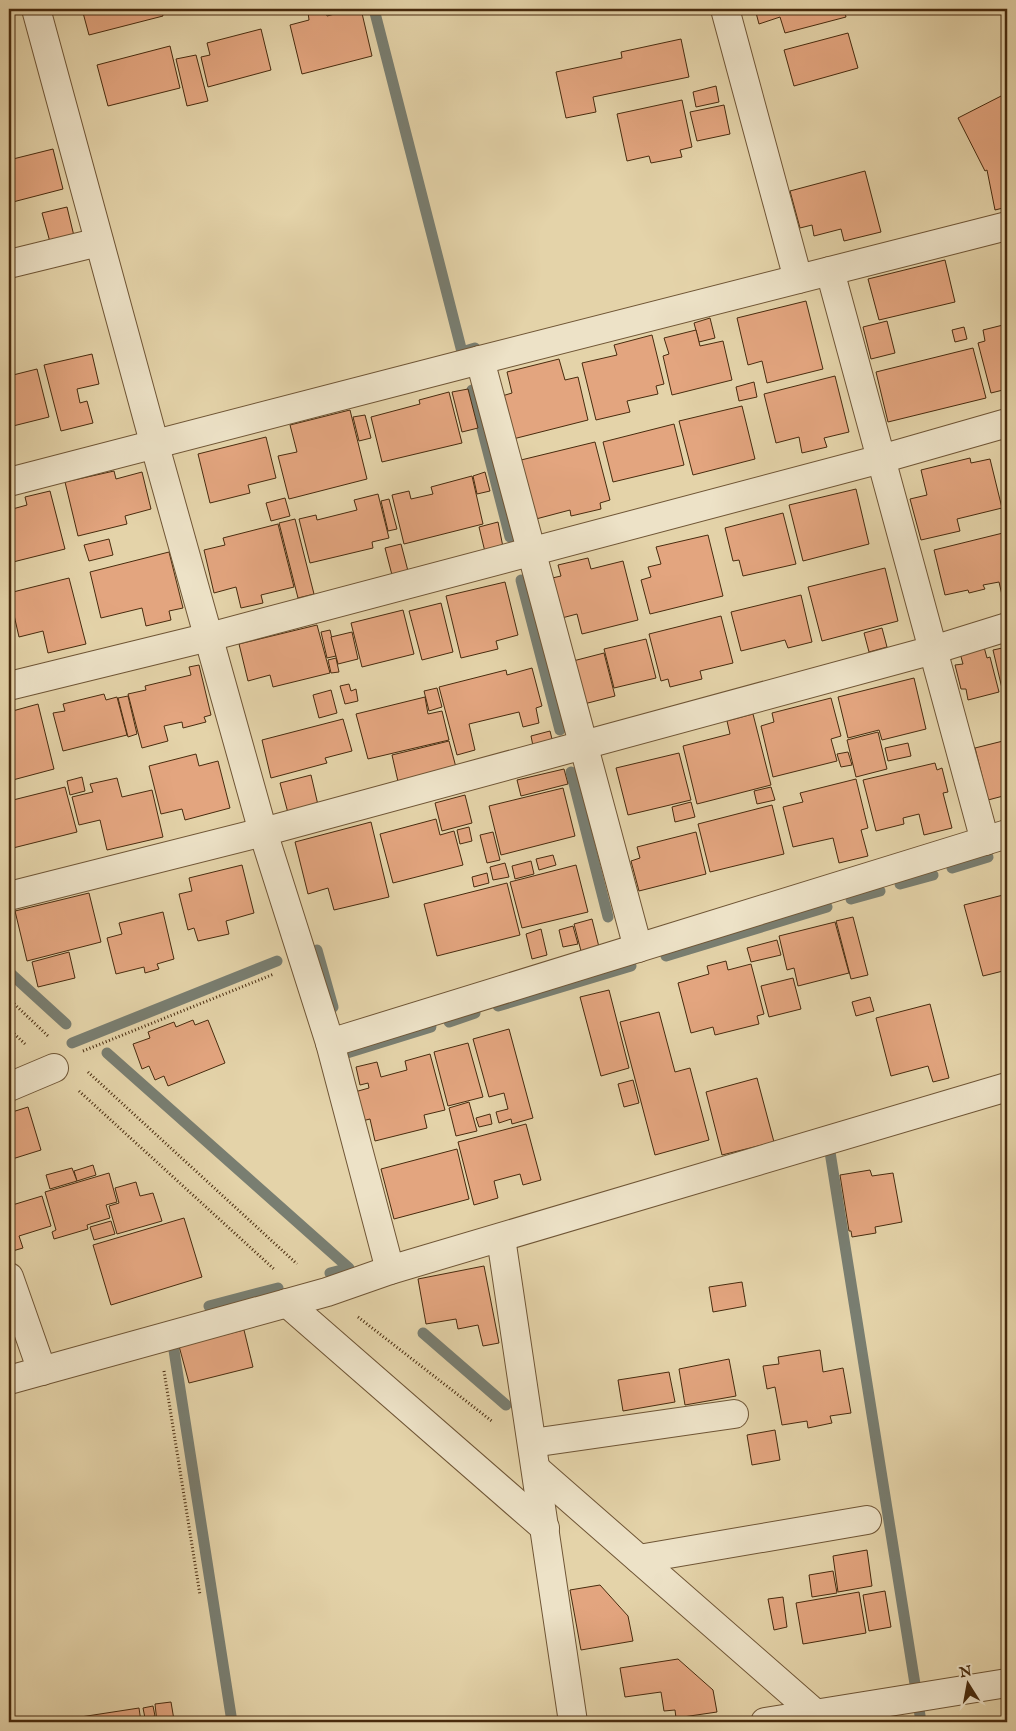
<svg xmlns="http://www.w3.org/2000/svg" width="1016" height="1731" viewBox="0 0 1016 1731" font-family="'IM FELL English',serif">
	<rect width="100%" height="100%" fill="#e4d3a9"/>
	<filter id="stains"><feTurbulence type="fractalNoise" baseFrequency=".004" numOctaves="4"/><feColorMatrix values="0 0 0 0 .2 0 0 0 0 .09 0 0 0 0 .02 0 0 0 .5 -.17"/></filter>
	<radialGradient id="worn" r=".72"><stop offset=".6" stop-color="#630" stop-opacity="0"/><stop offset="1" stop-color="#630" stop-opacity=".3"/></radialGradient>
	<g fill="none" stroke-linecap="round" stroke-linejoin="round">
		<!-- stream -->
		<g stroke="#797e71" stroke-width="11">
			<polyline points="374,9 462,352 475,348"/>
			<polyline points="472,390 510,537"/>
			<polyline points="521,580 560,730"/>
			<polyline points="571,772 608,917"/>
			<polyline points="952,868 988,857"/>
			<polyline points="900,884 933,875"/>
			<polyline points="851,899 880,891"/>
			<polyline points="317,950 333,1007"/>
			<polyline points="666,956 827,907"/>
			<polyline points="9,972 66,1024"/>
			<polyline points="498,1006 631,966"/>
			<polyline points="449,1022 475,1013"/>
			<polyline points="72,1043 277,961"/>
			<polyline points="107,1053 349,1268 330,1273"/>
			<polyline points="347,1053 431,1027"/>
			<polyline points="830,1152 915,1684"/>
			<polyline points="209,1306 278,1288"/>
			<polyline points="423,1333 506,1405"/>
			<polyline points="173,1344 232,1722"/>
			<polyline points="919,1709 921,1722"/>
		</g>
	</g>
	<!-- building -->
	<g fill="#e3a57f" stroke="#482b0e">
		<polygon points="82,9 161,9 163,16 89,35"/>
		<polygon points="325,9 327,16 354,9 361,9 372,56 302,74 290,25 309,20 308,12"/>
		<polygon points="755,9 844,9 846,17 785,33 780,17 759,24"/>
		<polygon points="261,29 271,70 208,87 201,57 210,55 207,43"/>
		<polygon points="848,33 858,68 794,86 784,50"/>
		<polygon points="681,39 689,77 593,97 596,112 566,118 556,72 622,58 621,52"/>
		<polygon points="170,46 180,88 108,106 97,65"/>
		<polygon points="196,55 208,101 187,106 176,59"/>
		<polygon points="716,86 719,102 696,107 693,92"/>
		<polygon points="1007,93 1007,207 995,210 987,170 985,171 958,118"/>
		<polygon points="682,100 692,147 680,150 682,157 651,163 649,156 627,161 617,114"/>
		<polygon points="724,105 730,134 697,141 690,112"/>
		<polygon points="53,149 63,189 9,203 9,160"/>
		<polygon points="865,171 881,232 844,241 841,229 814,236 812,225 800,228 790,191"/>
		<polygon points="67,207 74,236 50,242 42,213"/>
		<polygon points="945,260 955,302 879,320 868,279"/>
		<polygon points="806,301 823,369 767,383 762,361 748,365 737,318"/>
		<polygon points="710,318 715,338 699,342 694,323"/>
		<polygon points="887,321 895,353 871,359 863,327"/>
		<polygon points="1007,324 1007,389 991,393 978,343 985,341 983,330"/>
		<polygon points="964,327 967,339 955,342 952,330"/>
		<polygon points="696,330 700,346 723,341 732,380 672,395 663,356 669,354 664,338"/>
		<polygon points="652,335 664,384 656,386 658,394 627,401 630,412 596,420 582,363 617,355 614,345"/>
		<polygon points="973,348 986,398 888,422 876,372"/>
		<polygon points="92,354 99,384 77,389 80,403 87,401 93,423 61,431 44,365"/>
		<polygon points="559,359 565,380 578,377 588,420 513,439 502,396 512,393 507,372"/>
		<polygon points="37,369 49,417 9,427 9,376"/>
		<polygon points="835,376 849,432 824,438 827,447 802,453 799,437 776,443 764,394"/>
		<polygon points="754,382 757,397 739,401 736,387"/>
		<polygon points="468,389 478,428 462,432 452,392"/>
		<polygon points="449,392 462,443 382,462 371,417 420,404 419,400"/>
		<polygon points="742,406 755,459 693,475 679,421"/>
		<polygon points="350,410 367,479 289,499 278,456 297,452 290,425"/>
		<polygon points="365,415 371,438 359,441 353,417"/>
		<polygon points="674,424 684,465 613,482 603,442"/>
		<polygon points="266,437 276,478 248,485 250,493 210,503 198,454"/>
		<polygon points="595,442 610,500 600,503 601,509 571,516 570,510 536,519 521,460"/>
		<polygon points="970,458 971,463 990,459 1002,508 957,519 960,531 921,540 910,499 927,495 921,470"/>
		<polygon points="114,471 116,479 142,472 151,509 125,516 127,524 78,536 65,482"/>
		<polygon points="485,472 490,491 477,494 473,476"/>
		<polygon points="472,476 483,524 404,544 392,495 409,491 411,499 433,494 431,487"/>
		<polygon points="856,489 869,544 803,561 789,505"/>
		<polygon points="50,491 65,549 9,563 9,510 27,505 25,497"/>
		<polygon points="378,494 389,538 372,542 373,548 310,563 299,519 316,515 317,520 357,510 354,500"/>
		<polygon points="285,498 290,516 271,521 266,503"/>
		<polygon points="389,499 397,529 388,531 381,501"/>
		<polygon points="783,513 796,564 743,576 739,560 733,561 725,528"/>
		<polygon points="295,519 314,594 298,598 279,523"/>
		<polygon points="498,522 504,552 486,556 479,527"/>
		<polygon points="278,524 294,587 261,595 263,603 241,608 236,587 214,593 204,550 225,545 223,538"/>
		<polygon points="1007,532 1007,593 1002,595 999,582 983,585 985,589 969,593 968,590 945,595 934,550"/>
		<polygon points="708,535 723,596 650,614 641,580 651,577 648,567 661,564 656,547"/>
		<polygon points="109,539 113,555 89,561 84,545"/>
		<polygon points="401,544 408,571 392,575 385,548"/>
		<polygon points="169,552 183,608 169,611 171,620 146,626 142,608 101,618 90,572"/>
		<polygon points="588,558 591,569 623,561 638,620 582,634 577,614 558,619 548,579 561,576 558,565"/>
		<polygon points="885,568 898,621 822,641 808,587"/>
		<polygon points="69,578 86,644 48,653 43,631 19,637 9,593"/>
		<polygon points="505,582 518,635 496,641 498,649 461,658 446,596"/>
		<polygon points="801,595 812,642 788,648 785,640 741,651 731,612"/>
		<polygon points="441,603 453,652 422,660 409,611"/>
		<polygon points="403,610 414,654 362,667 351,623"/>
		<polygon points="721,616 733,663 700,671 702,679 670,687 668,679 661,681 649,634"/>
		<polygon points="317,625 330,673 273,687 270,675 248,681 239,644"/>
		<polygon points="882,628 887,647 869,652 864,633"/>
		<polygon points="330,630 336,656 327,658 321,632"/>
		<polygon points="352,632 358,659 338,664 331,637"/>
		<polygon points="646,639 656,678 614,688 604,649"/>
		<polygon points="984,647 987,658 990,657 999,692 968,700 966,689 961,689 955,665 963,664 960,653"/>
		<polygon points="1007,647 1007,696 1004,697 993,650"/>
		<polygon points="604,653 615,696 584,704 573,661"/>
		<polygon points="336,658 339,672 331,673 328,660"/>
		<polygon points="199,665 211,715 204,717 206,722 183,728 182,722 164,726 168,741 142,748 128,694 146,690 145,686 191,675 189,667"/>
		<polygon points="532,668 542,706 536,708 539,723 523,727 519,712 469,724 475,750 457,755 439,687 506,670 507,675"/>
		<polygon points="914,678 926,729 882,740 879,730 848,738 838,697"/>
		<polygon points="349,684 351,691 356,689 358,701 345,704 340,686"/>
		<polygon points="437,688 442,707 429,711 424,691"/>
		<polygon points="331,690 337,713 319,718 313,695"/>
		<polygon points="104,694 106,700 117,697 127,735 63,751 53,713 65,711 63,704"/>
		<polygon points="128,696 137,734 128,737 118,698"/>
		<polygon points="425,697 428,714 442,711 449,740 368,759 356,714"/>
		<polygon points="831,698 841,736 831,739 837,761 773,777 761,726 774,722 772,713"/>
		<polygon points="38,704 54,769 9,781 9,712"/>
		<polygon points="753,714 771,785 697,804 683,746 730,734 727,721"/>
		<polygon points="343,719 352,751 325,758 327,763 271,778 262,740"/>
		<polygon points="550,731 554,747 534,751 531,736"/>
		<polygon points="878,732 887,769 856,777 847,740"/>
		<polygon points="1007,740 1007,795 988,800 975,748"/>
		<polygon points="449,741 457,771 399,786 392,755"/>
		<polygon points="908,743 911,756 888,761 885,748"/>
		<polygon points="848,752 852,765 841,767 837,754"/>
		<polygon points="679,753 691,800 628,815 616,768"/>
		<polygon points="196,754 199,766 218,761 230,808 185,820 182,809 161,814 149,766"/>
		<polygon points="935,763 937,770 942,768 948,792 943,793 952,828 924,835 919,814 903,818 904,824 876,831 863,780"/>
		<polygon points="564,769 568,784 521,796 517,780"/>
		<polygon points="311,775 318,805 288,813 280,783"/>
		<polygon points="82,777 85,791 70,795 67,781"/>
		<polygon points="117,778 122,797 152,790 163,837 107,850 100,820 79,825 72,797 93,792 90,784"/>
		<polygon points="856,779 868,828 861,830 868,856 839,863 833,838 793,847 783,807 803,802 800,793"/>
		<polygon points="65,787 77,832 9,849 9,801"/>
		<polygon points="771,787 775,800 757,804 754,791"/>
		<polygon points="563,788 575,836 501,855 489,806"/>
		<polygon points="465,795 472,823 442,831 435,803"/>
		<polygon points="691,802 695,817 675,822 672,807"/>
		<polygon points="772,805 784,854 710,872 698,824"/>
		<polygon points="436,819 440,835 454,831 463,865 393,883 380,834"/>
		<polygon points="371,822 389,897 334,910 328,888 308,894 295,842"/>
		<polygon points="469,827 472,841 460,844 457,830"/>
		<polygon points="493,832 500,860 487,863 480,835"/>
		<polygon points="696,832 706,874 639,891 631,861 640,858 637,847"/>
		<polygon points="553,855 556,865 539,870 536,859"/>
		<polygon points="531,861 534,874 515,879 512,866"/>
		<polygon points="505,863 509,877 493,880 490,867"/>
		<polygon points="242,865 254,913 226,921 229,934 198,941 194,928 188,930 179,894 192,891 189,878"/>
		<polygon points="576,865 588,912 522,928 510,882"/>
		<polygon points="487,873 489,883 474,887 472,877"/>
		<polygon points="507,883 520,935 437,956 424,904"/>
		<polygon points="89,893 101,942 27,961 15,911"/>
		<polygon points="1007,894 1007,970 983,976 964,905"/>
		<polygon points="163,912 174,959 157,964 159,969 145,973 144,967 116,974 107,938 122,934 119,923"/>
		<polygon points="853,917 868,975 851,979 836,921"/>
		<polygon points="592,919 599,947 581,951 574,924"/>
		<polygon points="835,922 849,973 798,986 794,968 787,970 779,936"/>
		<polygon points="573,926 578,944 563,947 559,930"/>
		<polygon points="541,929 547,955 532,959 526,934"/>
		<polygon points="777,940 781,955 751,962 747,948"/>
		<polygon points="69,952 75,978 38,987 32,962"/>
		<polygon points="726,961 728,970 751,964 764,1014 757,1016 759,1024 715,1035 713,1027 691,1033 678,983 709,974 707,966"/>
		<polygon points="793,978 801,1009 769,1017 761,986"/>
		<polygon points="609,990 629,1068 601,1076 580,997"/>
		<polygon points="870,997 874,1011 856,1016 852,1002"/>
		<polygon points="930,1004 949,1078 933,1082 928,1066 891,1076 876,1018"/>
		<polygon points="659,1012 675,1072 690,1068 709,1140 655,1155 620,1022"/>
		<polygon points="193,1020 195,1025 208,1020 225,1063 168,1086 164,1076 155,1080 149,1066 142,1069 133,1044 150,1038 148,1032 174,1022 176,1027"/>
		<polygon points="509,1029 533,1118 512,1124 511,1119 499,1123 496,1112 508,1109 504,1093 489,1097 473,1039"/>
		<polygon points="468,1043 483,1097 448,1106 434,1052"/>
		<polygon points="430,1054 445,1110 424,1115 427,1128 375,1141 370,1119 358,1122 351,1093 369,1088 368,1083 360,1085 356,1067 377,1062 381,1077 407,1070 405,1061"/>
		<polygon points="757,1078 774,1142 722,1155 706,1092"/>
		<polygon points="633,1080 639,1103 624,1107 618,1084"/>
		<polygon points="469,1102 477,1131 456,1136 449,1108"/>
		<polygon points="28,1107 41,1150 9,1160 9,1113"/>
		<polygon points="490,1114 492,1124 479,1127 476,1118"/>
		<polygon points="526,1124 541,1180 523,1185 520,1174 494,1181 498,1198 474,1205 458,1142"/>
		<polygon points="457,1149 469,1199 394,1219 381,1169"/>
		<polygon points="93,1165 96,1175 77,1181 74,1171"/>
		<polygon points="72,1168 77,1181 50,1189 46,1175"/>
		<polygon points="870,1170 872,1176 893,1173 902,1222 875,1227 876,1233 852,1237 851,1231 849,1231 840,1175"/>
		<polygon points="109,1173 117,1202 106,1205 110,1218 87,1225 88,1229 54,1239 52,1232 56,1230 45,1192"/>
		<polygon points="136,1182 140,1196 153,1193 162,1221 117,1234 109,1206 119,1203 115,1188"/>
		<polygon points="42,1196 51,1226 19,1236 23,1248 9,1252 9,1206"/>
		<polygon points="184,1218 202,1277 111,1305 93,1245"/>
		<polygon points="111,1221 115,1234 94,1240 90,1227"/>
		<polygon points="484,1266 499,1343 483,1346 478,1325 458,1329 456,1319 426,1324 418,1279"/>
		<polygon points="742,1282 746,1306 713,1312 709,1287"/>
		<polygon points="244,1330 253,1367 189,1383 179,1346"/>
		<polygon points="820,1350 823,1372 843,1368 851,1413 830,1416 832,1423 808,1428 807,1421 782,1425 775,1387 767,1389 763,1366 779,1364 778,1357"/>
		<polygon points="729,1359 736,1396 685,1405 679,1369"/>
		<polygon points="669,1372 675,1402 623,1411 618,1380"/>
		<polygon points="775,1430 780,1460 752,1465 747,1435"/>
		<polygon points="867,1550 872,1586 838,1592 833,1556"/>
		<polygon points="833,1571 837,1593 812,1597 809,1575"/>
		<polygon points="600,1585 628,1616 633,1641 581,1650 570,1590"/>
		<polygon points="885,1591 891,1627 869,1631 863,1595"/>
		<polygon points="859,1592 866,1633 803,1644 796,1603"/>
		<polygon points="783,1597 787,1627 774,1630 768,1599"/>
		<polygon points="678,1659 713,1690 717,1712 676,1718 675,1710 664,1711 661,1692 625,1697 620,1668"/>
		<polygon points="171,1702 174,1720 157,1722 155,1704"/>
		<polygon points="153,1706 155,1716 145,1718 143,1708"/>
		<polygon points="139,1708 141,1722 48,1722"/>
	</g>
	<g fill="none" stroke-linecap="round" stroke-linejoin="round">
		<!-- minor casing -->
		<g stroke="#6f5535" stroke-width="30">
			<g id="minor">
				<polyline points="36,9 155,446 263,832 330,1043 390,1270"/>
				<polyline points="725,9 798,279"/>
				<polyline points="9,264 99,242"/>
				<polyline points="830,271 985,841"/>
				<polyline points="480,360 638,948"/>
				<polyline points="9,482 480,360 1007,226"/>
				<polyline points="9,686 209,637 881,459 1007,423"/>
				<polyline points="9,896 263,832 933,650 1007,627"/>
				<polyline points="330,1043 1007,834"/>
				<polyline points="9,1087 54,1068"/>
				<polyline points="501,1238 573,1722"/>
				<polyline points="9,1277 42,1371"/>
				<polyline points="287,1303 545,1528"/>
				<polyline points="9,1380 327,1292 390,1270 1007,1087"/>
				<polyline points="532,1443 734,1414"/>
				<polyline points="536,1469 825,1722"/>
				<polyline points="639,1559 867,1520"/>
				<polyline points="765,1722 1007,1683"/>
			</g>
		</g>
		<!-- path -->
		<g stroke="#482b0e" stroke-width="3" stroke-dasharray="1 2.5" stroke-linecap="butt">
			<polyline points="9,999 48,1036"/>
			<polyline points="9,1029 25,1044"/>
			<polyline points="83,1051 274,974"/>
			<polyline points="88,1072 297,1264"/>
			<polyline points="79,1091 275,1270"/>
			<polyline points="358,1317 493,1422"/>
			<polyline points="164,1371 200,1595"/>
		</g>
		<!-- minor -->
		<use href="#minor" stroke="#ede2c7" stroke-width="28"/>
	</g>
	<!-- margin -->
	<rect width="1016" height="1731" fill="none" stroke="#e4d3a9" stroke-width="30"/>
	<rect x="10" y="10" width="996" height="1711" fill="none" stroke="#482b0e" stroke-width="2.5"/>
	<rect x="15" y="15" width="986" height="1701" fill="none" stroke="#482b0e"/>
	<!-- north arrow -->
	<g transform="translate(968 1684) rotate(349)" stroke="#ede2c7" stroke-width="4" paint-order="stroke">
	<path d="M0-4L9 19L0 12L-9 19Z" fill="#482b0e"/>
	<text y="-8" font-size="14" font-weight="bold" text-anchor="middle" fill="#482b0e">N</text>
	</g>
	<rect width="100%" height="100%" filter="url(#stains)"/>
	<rect width="100%" height="100%" fill="url(#worn)"/>
</svg>
